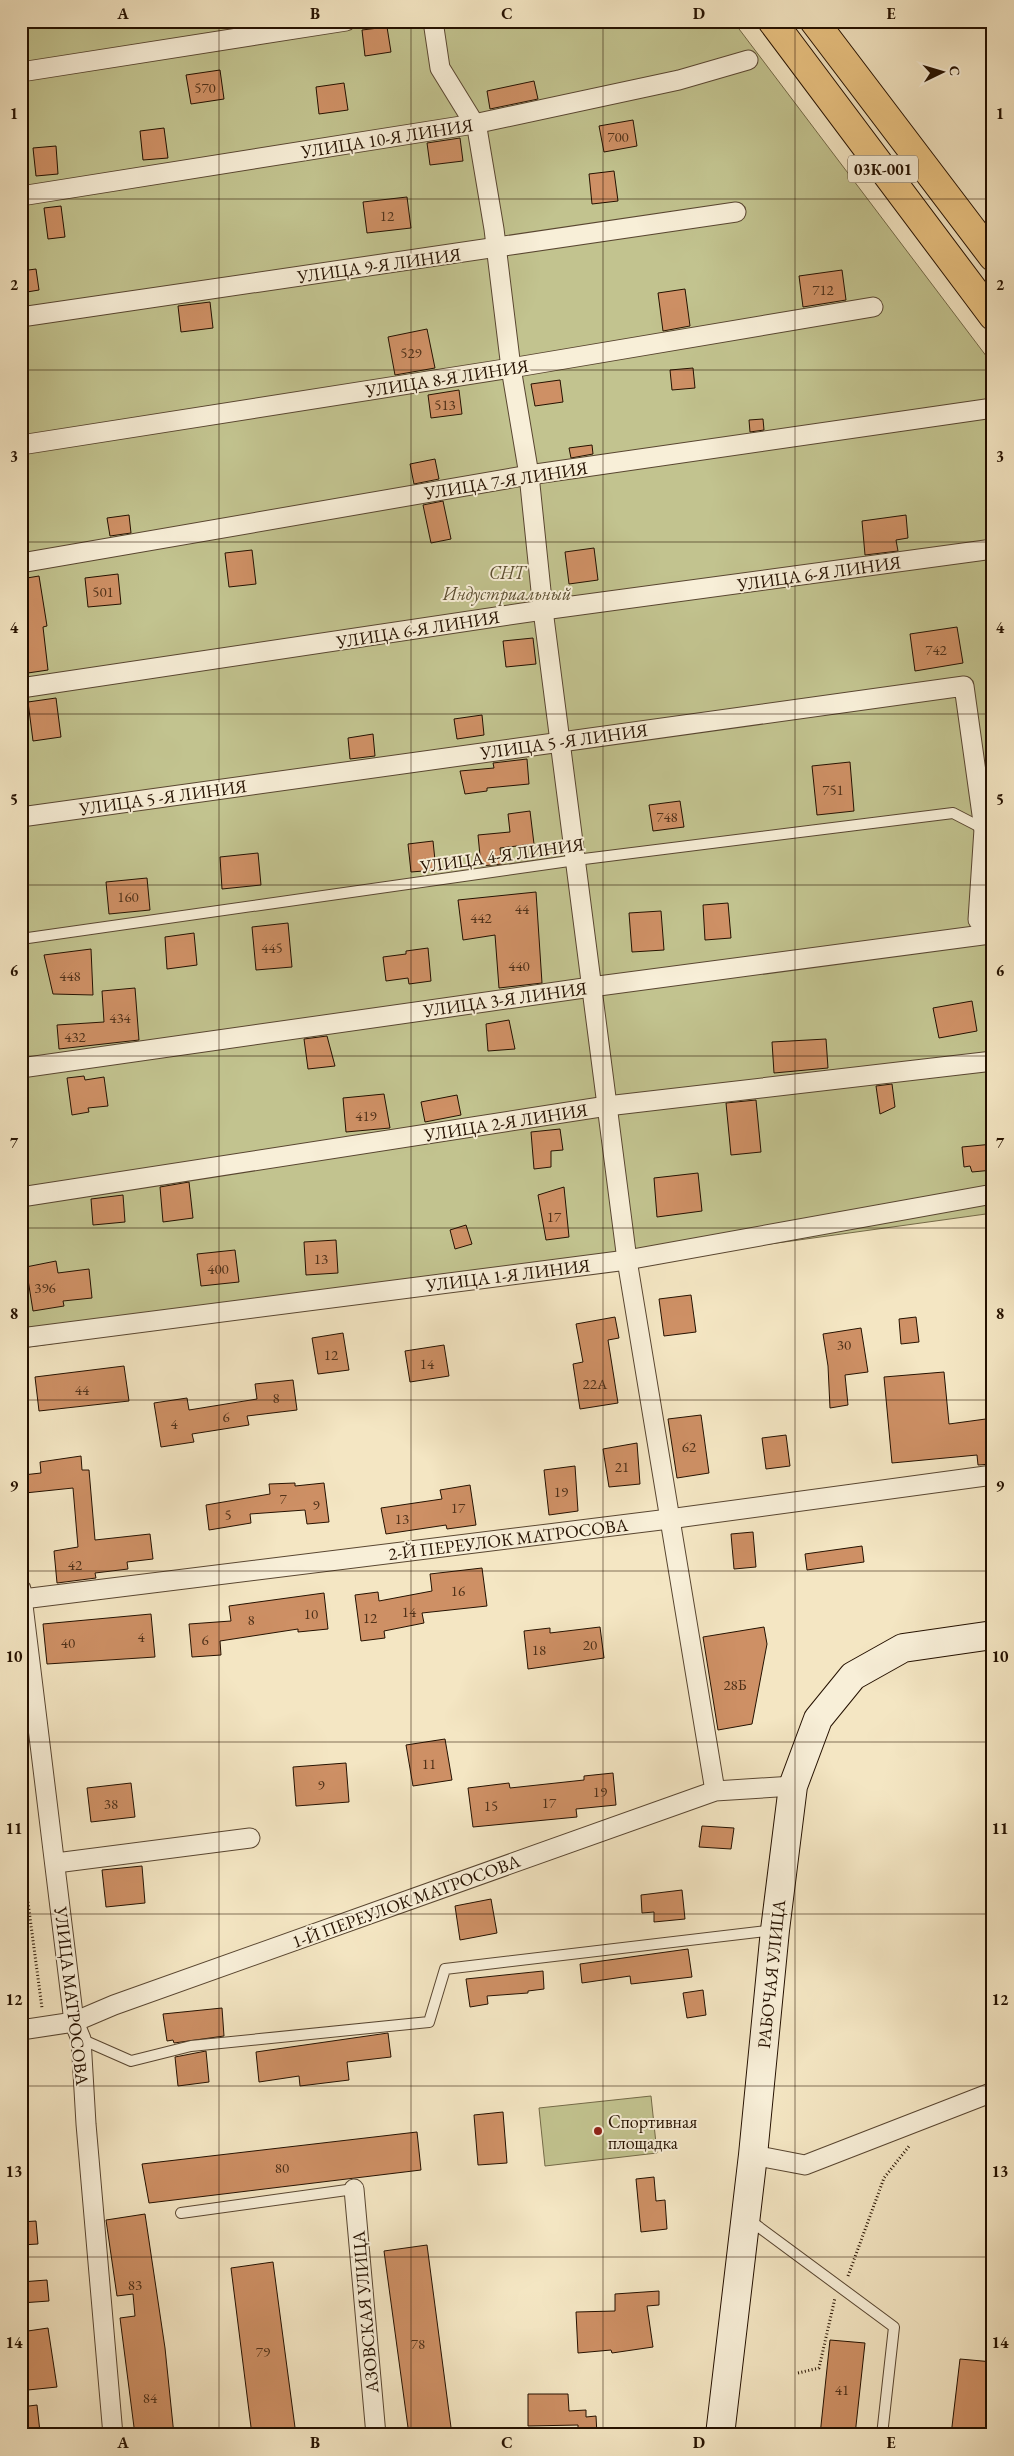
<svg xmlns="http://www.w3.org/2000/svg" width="1014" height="2456" viewBox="0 0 1014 2456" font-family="'EB Garamond',serif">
	<rect width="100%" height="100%" fill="#f4e6c3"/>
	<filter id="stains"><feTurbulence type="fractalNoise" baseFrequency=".004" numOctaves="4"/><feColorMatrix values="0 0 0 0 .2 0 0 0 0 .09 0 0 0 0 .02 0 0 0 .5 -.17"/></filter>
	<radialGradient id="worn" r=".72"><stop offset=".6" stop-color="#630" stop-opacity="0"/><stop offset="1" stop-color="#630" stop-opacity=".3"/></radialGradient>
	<!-- green -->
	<g fill="#c2c38f" stroke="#746a48">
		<polygon points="21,21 733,21 993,365 993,1213 21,1348"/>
		<polygon points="651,2096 657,2153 545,2166 539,2108"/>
	</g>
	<!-- building -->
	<g fill="#ce9065" stroke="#251100">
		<polygon points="387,27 391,52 365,56 362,30"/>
		<polygon points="220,70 224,99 191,104 186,75"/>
		<polygon points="534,81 538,99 490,109 487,91"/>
		<polygon points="344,83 348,110 319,114 316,87"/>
		<polygon points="633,120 637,146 604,152 599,126"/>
		<polygon points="164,128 168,158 143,160 140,131"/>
		<polygon points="460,138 463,161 430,165 427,143"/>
		<polygon points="56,146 58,174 36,176 33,148"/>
		<polygon points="614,171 618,201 592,204 589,174"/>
		<polygon points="407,197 411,228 367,233 363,202"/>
		<polygon points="61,206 65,237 48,239 44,208"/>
		<polygon points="36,269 39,290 21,293 21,271"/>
		<polygon points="842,270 846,300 803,307 799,276"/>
		<polygon points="685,289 690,326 663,331 658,293"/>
		<polygon points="210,302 213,328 181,332 178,306"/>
		<polygon points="427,329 435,368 395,375 388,337"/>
		<polygon points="693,368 695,388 672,390 670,370"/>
		<polygon points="560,380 563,402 535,406 531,384"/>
		<polygon points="459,390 462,414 431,418 428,395"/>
		<polygon points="763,419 764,430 750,432 749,420"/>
		<polygon points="592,445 593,454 571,458 569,448"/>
		<polygon points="435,459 439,479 414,484 410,464"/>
		<polygon points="443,501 451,539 431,543 423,505"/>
		<polygon points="129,515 131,533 110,536 107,518"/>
		<polygon points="906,515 908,538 896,540 898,551 865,555 862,521"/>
		<polygon points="594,548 598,580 569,584 565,552"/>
		<polygon points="252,550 256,584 229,587 225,553"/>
		<polygon points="118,574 121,604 88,607 85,578"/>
		<polygon points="39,576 47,626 43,627 48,670 21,674 21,579"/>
		<polygon points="957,627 963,663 915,671 910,634"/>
		<polygon points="533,638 536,664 506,667 503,641"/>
		<polygon points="56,698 61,737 33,741 28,702"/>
		<polygon points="482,715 484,735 457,739 454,719"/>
		<polygon points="373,734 375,756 350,759 348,738"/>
		<polygon points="527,759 529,784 487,788 487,791 465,794 460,771 494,768 493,763"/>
		<polygon points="850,762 854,811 817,815 812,766"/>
		<polygon points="680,801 684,827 653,831 649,805"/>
		<polygon points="530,811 534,844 500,848 502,864 481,866 478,835 510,832 508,814"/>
		<polygon points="433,841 436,870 411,872 408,844"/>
		<polygon points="258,853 261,885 222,889 220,857"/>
		<polygon points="147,878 150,910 109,914 106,882"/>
		<polygon points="536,892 542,983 499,988 495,935 463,940 458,900"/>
		<polygon points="728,903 731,938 705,940 703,905"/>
		<polygon points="661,911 664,950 632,952 629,913"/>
		<polygon points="288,923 292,967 256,970 252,927"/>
		<polygon points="194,933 197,965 167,969 165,937"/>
		<polygon points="428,948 431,981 409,984 408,978 386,981 383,957 406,954 406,951"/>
		<polygon points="91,949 93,995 53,994 44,955"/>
		<polygon points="135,988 139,1040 59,1049 57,1025 104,1022 102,991"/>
		<polygon points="972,1001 977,1031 939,1038 933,1008"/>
		<polygon points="509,1020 515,1049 488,1051 486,1024"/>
		<polygon points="327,1036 335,1066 308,1069 304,1039"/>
		<polygon points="826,1039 828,1068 774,1073 772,1042"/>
		<polygon points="84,1076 85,1080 104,1077 108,1106 88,1108 89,1112 72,1115 67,1078"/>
		<polygon points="892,1084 895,1107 880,1114 876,1086"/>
		<polygon points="384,1094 390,1128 346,1132 343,1098"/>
		<polygon points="457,1095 461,1115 425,1122 421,1102"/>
		<polygon points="756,1100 761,1152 731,1155 726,1103"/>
		<polygon points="560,1129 563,1150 551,1151 551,1167 534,1169 531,1132"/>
		<polygon points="993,1144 993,1170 972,1172 970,1166 964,1167 962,1147"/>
		<polygon points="698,1173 702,1211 657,1217 654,1178"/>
		<polygon points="189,1182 193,1218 163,1222 160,1187"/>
		<polygon points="564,1187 569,1237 546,1240 538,1195"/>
		<polygon points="123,1195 125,1222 93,1225 91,1199"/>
		<polygon points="466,1225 472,1244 455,1249 450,1230"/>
		<polygon points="336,1240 338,1273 306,1275 304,1242"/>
		<polygon points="235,1250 239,1282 201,1286 197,1254"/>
		<polygon points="56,1261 58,1273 89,1269 92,1298 63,1301 64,1306 33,1311 26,1267"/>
		<polygon points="691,1295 696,1332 664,1336 659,1299"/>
		<polygon points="615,1317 619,1338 608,1340 618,1403 580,1409 573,1364 583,1362 576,1324"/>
		<polygon points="916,1317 919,1342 901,1344 899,1319"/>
		<polygon points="861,1328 868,1372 845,1375 848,1405 830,1408 828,1366 823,1334"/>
		<polygon points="343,1333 349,1370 318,1374 312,1338"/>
		<polygon points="444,1345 449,1376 410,1382 405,1351"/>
		<polygon points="124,1366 129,1401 39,1411 35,1377"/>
		<polygon points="944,1372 949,1424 993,1418 993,1464 978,1465 977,1455 892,1463 884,1377"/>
		<polygon points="293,1380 297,1410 247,1416 249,1425 192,1434 194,1442 161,1447 154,1403 187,1398 189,1410 257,1399 255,1384"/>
		<polygon points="701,1415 709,1473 677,1478 668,1419"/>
		<polygon points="786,1435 790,1466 766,1469 762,1438"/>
		<polygon points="637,1443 640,1484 609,1487 603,1449"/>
		<polygon points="81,1456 82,1470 89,1470 95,1540 150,1534 153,1559 127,1562 128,1569 95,1573 96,1578 57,1583 54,1551 78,1547 73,1488 25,1493 23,1475 41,1473 40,1462"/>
		<polygon points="575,1466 578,1511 549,1515 544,1470"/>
		<polygon points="295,1483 295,1486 324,1483 329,1522 307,1524 305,1510 250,1514 251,1523 209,1530 206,1505 270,1494 269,1484"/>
		<polygon points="470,1485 476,1525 447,1529 446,1525 386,1534 381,1508 442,1499 440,1490"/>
		<polygon points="753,1532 756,1567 734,1569 731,1534"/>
		<polygon points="862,1546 864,1562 807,1570 805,1554"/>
		<polygon points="482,1568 487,1606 422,1613 424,1623 384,1631 385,1638 361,1641 355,1595 378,1592 379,1601 432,1591 430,1574"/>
		<polygon points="324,1593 328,1629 298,1632 298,1629 220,1641 221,1655 192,1657 189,1624 231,1621 229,1606"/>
		<polygon points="151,1614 155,1657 47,1664 43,1624"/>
		<polygon points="600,1627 604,1658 528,1669 524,1631 550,1628 550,1633"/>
		<polygon points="764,1627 767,1644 752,1724 718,1730 703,1637"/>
		<polygon points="445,1739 452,1780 413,1786 406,1745"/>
		<polygon points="346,1763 349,1802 296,1806 293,1767"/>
		<polygon points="613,1773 616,1805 576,1809 577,1817 473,1827 468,1788 509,1783 510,1788 584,1780 584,1776"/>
		<polygon points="131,1783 135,1817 91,1822 87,1788"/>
		<polygon points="702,1826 734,1828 731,1849 699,1847"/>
		<polygon points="142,1866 145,1903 106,1907 102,1870"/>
		<polygon points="682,1890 685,1919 654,1922 654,1912 642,1913 641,1895"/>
		<polygon points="491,1899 497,1933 460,1940 455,1906"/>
		<polygon points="688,1949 692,1977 631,1984 630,1976 582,1983 580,1964"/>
		<polygon points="543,1971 544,1989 528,1991 528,1993 487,1996 488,2004 470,2007 466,1979"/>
		<polygon points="703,1990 706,2015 687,2018 683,1993"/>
		<polygon points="222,2008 224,2036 174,2043 173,2040 167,2041 163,2014"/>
		<polygon points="388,2033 391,2057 347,2062 349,2080 300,2086 299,2076 259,2082 256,2052"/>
		<polygon points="206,2051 209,2082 178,2086 175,2057"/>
		<polygon points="503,2112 507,2163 478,2165 474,2115"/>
		<polygon points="417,2132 421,2170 149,2203 142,2164"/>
		<polygon points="654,2177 656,2201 665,2200 667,2229 641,2232 636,2179"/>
		<polygon points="145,2214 165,2348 174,2435 135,2435 120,2318 135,2316 133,2294 117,2296 106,2220"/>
		<polygon points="36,2221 38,2244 21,2245 21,2222"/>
		<polygon points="427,2245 452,2435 409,2435 384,2251"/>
		<polygon points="273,2262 296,2435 252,2435 231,2268"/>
		<polygon points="47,2280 49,2301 21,2303 21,2282"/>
		<polygon points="659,2291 659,2305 647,2306 653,2347 612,2353 611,2350 578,2353 576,2312 615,2311 615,2294"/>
		<polygon points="48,2328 57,2387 28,2390 24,2352 21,2353 21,2332"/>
		<polygon points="830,2340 865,2343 855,2435 820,2435"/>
		<polygon points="960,2359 993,2362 993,2435 951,2435"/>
		<polygon points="528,2394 568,2394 569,2411 586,2410 586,2417 596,2416 597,2435 578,2435 578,2425 528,2426"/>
		<polygon points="37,2405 40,2432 21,2433 21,2407"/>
	</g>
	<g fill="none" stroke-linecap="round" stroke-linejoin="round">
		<!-- service casing -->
		<g stroke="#594631" stroke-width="12">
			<g id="service">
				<polyline points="21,939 576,860 953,813 984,829"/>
				<polyline points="81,2039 131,2061 191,2046 429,2022 445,1969 774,1930"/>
				<polyline points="181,2213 354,2189"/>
				<polyline points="748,2219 894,2327 882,2435"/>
			</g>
		</g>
		<!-- minor casing -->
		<g stroke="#594631" stroke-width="21">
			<g id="minor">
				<polyline points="433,21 440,68 477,128 494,229 511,368 529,475 543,610 627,1260 715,1791"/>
				<polyline points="21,72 346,21"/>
				<polyline points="21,196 474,124 679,80 748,60"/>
				<polyline points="21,317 736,212"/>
				<polyline points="21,445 511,368 873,307"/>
				<polyline points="21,563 529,475 993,408"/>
				<polyline points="21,688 543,610 993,549"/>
				<polyline points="21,817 964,686 984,829"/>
				<polyline points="993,824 984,829 978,920 993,937"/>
				<polyline points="21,1068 591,987 990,934"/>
				<polyline points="21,1197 607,1106 993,1061"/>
				<polyline points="21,1338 627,1260 993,1194"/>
				<polyline points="21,1589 74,2022 81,2039 86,2124 113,2435"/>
				<polyline points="23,1599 669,1519 993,1475"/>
				<polyline points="56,1863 250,1838"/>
				<polyline points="21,2030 74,2022 114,2005 715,1791 793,1786"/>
				<polyline points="753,2155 805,2165 993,2092"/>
				<polyline points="354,2189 376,2435"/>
			</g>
		</g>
		<!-- secondary casing -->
		<g stroke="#251100" stroke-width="30">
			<polyline id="secondary" points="720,2435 753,2155 775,1930 793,1786 818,1719 853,1676 903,1648 993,1635"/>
		</g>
		<!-- primary casing -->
		<g stroke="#251100" stroke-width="30">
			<g id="primary">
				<polyline points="772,21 993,316"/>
				<polyline points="814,21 993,257"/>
			</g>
		</g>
		<!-- path -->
		<g stroke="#251100" stroke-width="3" stroke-dasharray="1 2.5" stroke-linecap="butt">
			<polyline points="21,1850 42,2008"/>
			<polyline points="848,2276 884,2178 910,2145"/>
			<polyline points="798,2373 819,2368 835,2298"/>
		</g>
		<!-- service -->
		<use href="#service" stroke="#f8efd8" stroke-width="10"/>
		<!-- minor -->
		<use href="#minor" stroke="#f8efd8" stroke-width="19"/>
		<!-- secondary -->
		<use href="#secondary" stroke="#f8efd8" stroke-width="28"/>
		<!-- primary -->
		<use href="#primary" stroke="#eac382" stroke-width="28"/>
	</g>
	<!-- grid -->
	<path fill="none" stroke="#251100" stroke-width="1" stroke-opacity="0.55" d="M219,21V2435M411,21V2435M603,21V2435M795,21V2435M21,199H993M21,370H993M21,542H993M21,714H993M21,885H993M21,1056H993M21,1228H993M21,1400H993M21,1571H993M21,1742H993M21,1914H993M21,2086H993M21,2257H993"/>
	<!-- markers -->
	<circle fill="#8f2418" stroke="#f8efd8" stroke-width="2" cx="598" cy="2131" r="5"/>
	<g text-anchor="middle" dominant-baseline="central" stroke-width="4" stroke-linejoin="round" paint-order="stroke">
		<!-- number labels -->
		<g font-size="15" fill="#4f3119">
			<text x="205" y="87">570</text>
			<text x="618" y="136">700</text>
			<text x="387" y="215">12</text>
			<text x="823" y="289">712</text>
			<text x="411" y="352">529</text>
			<text x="445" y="404">513</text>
			<text x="103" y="591">501</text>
			<text x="936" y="649">742</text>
			<text x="833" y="789">751</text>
			<text x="667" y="816">748</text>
			<text x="128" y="896">160</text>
			<text x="522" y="908">44</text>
			<text x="481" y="917">442</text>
			<text x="272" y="947">445</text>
			<text x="519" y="965">440</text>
			<text x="70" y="975">448</text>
			<text x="120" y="1017">434</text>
			<text x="75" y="1036">432</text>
			<text x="366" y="1115">419</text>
			<text x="554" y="1216">17</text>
			<text x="321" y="1258">13</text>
			<text x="218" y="1268">400</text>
			<text x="45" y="1287">396</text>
			<text x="844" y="1344">30</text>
			<text x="331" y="1354">12</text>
			<text x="427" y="1363">14</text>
			<text x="595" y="1383">22А</text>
			<text x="82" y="1389">44</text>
			<text x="276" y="1397">8</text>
			<text x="226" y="1416">6</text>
			<text x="174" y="1423">4</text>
			<text x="689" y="1446">62</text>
			<text x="622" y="1466">21</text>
			<text x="561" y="1491">19</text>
			<text x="283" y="1498">7</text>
			<text x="316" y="1504">9</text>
			<text x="458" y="1507">17</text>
			<text x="228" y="1514">5</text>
			<text x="402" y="1518">13</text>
			<text x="75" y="1564">42</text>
			<text x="458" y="1590">16</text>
			<text x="409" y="1611">14</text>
			<text x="311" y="1613">10</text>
			<text x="370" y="1617">12</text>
			<text x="251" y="1619">8</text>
			<text x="141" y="1636">4</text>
			<text x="205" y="1639">6</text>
			<text x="68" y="1642">40</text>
			<text x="590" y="1644">20</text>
			<text x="539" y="1649">18</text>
			<text x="735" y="1684">28Б</text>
			<text x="429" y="1763">11</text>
			<text x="321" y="1784">9</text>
			<text x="600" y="1791">19</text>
			<text x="549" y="1802">17</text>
			<text x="111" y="1803">38</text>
			<text x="491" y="1805">15</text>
			<text x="282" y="2167">80</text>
			<text x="135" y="2284">83</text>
			<text x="418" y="2343">78</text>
			<text x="263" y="2351">79</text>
			<text x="842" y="2389">41</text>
			<text x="150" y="2397">84</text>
		</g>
		<!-- shield labels -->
		<rect fill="#f8efd8" stroke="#645441" stroke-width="1" x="848" y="155.5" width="70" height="27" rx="4"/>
		<g font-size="16" font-weight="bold" fill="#251100">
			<text x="883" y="169">03К-001</text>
		</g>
		<!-- street labels -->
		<g font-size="18" fill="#251100" stroke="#f8efd8">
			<text transform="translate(387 138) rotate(-9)">УЛИЦА 10-Я ЛИНИЯ</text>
			<text transform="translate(379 265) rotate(-8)">УЛИЦА 9-Я ЛИНИЯ</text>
			<text transform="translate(447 378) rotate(-9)">УЛИЦА 8-Я ЛИНИЯ</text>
			<text transform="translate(506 480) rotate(-9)">УЛИЦА 7-Я ЛИНИЯ</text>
			<text transform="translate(819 573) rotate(-8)">УЛИЦА 6-Я ЛИНИЯ</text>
			<text transform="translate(418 629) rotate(-9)">УЛИЦА 6-Я ЛИНИЯ</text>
			<text transform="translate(564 741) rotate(-8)">УЛИЦА 5 -Я ЛИНИЯ</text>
			<text transform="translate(163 797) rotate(-8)">УЛИЦА 5 -Я ЛИНИЯ</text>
			<text transform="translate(502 855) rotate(-8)">УЛИЦА 4-Я ЛИНИЯ</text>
			<text transform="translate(505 999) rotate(-8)">УЛИЦА 3-Я ЛИНИЯ</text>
			<text transform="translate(506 1122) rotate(-9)">УЛИЦА 2-Я ЛИНИЯ</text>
			<text transform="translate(508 1275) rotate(-7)">УЛИЦА 1-Я ЛИНИЯ</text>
			<text transform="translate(508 1539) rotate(-7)">2-Й ПЕРЕУЛОК МАТРОСОВА</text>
			<text transform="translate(406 1901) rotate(-20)">1-Й ПЕРЕУЛОК МАТРОСОВА</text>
			<text transform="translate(771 1974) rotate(-84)">РАБОЧАЯ УЛИЦА</text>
			<text transform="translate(72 1996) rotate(83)">УЛИЦА МАТРОСОВА</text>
			<text transform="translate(365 2312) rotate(-95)">АЗОВСКАЯ УЛИЦА</text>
		</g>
		<!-- park labels -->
		<g font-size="18" font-style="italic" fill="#5c4f32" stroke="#f8efd8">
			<text x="507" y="572">СНТ<tspan x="507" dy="21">Индустриальный</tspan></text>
		</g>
		<!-- poi labels -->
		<g font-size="18" fill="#251100" stroke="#f8efd8" text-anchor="start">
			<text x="608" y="2121">Спортивная<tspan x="608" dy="21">площадка</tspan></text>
		</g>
	</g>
	<!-- margin -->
	<rect width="1014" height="2456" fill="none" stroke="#f4e6c3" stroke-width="55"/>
	<!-- north arrow -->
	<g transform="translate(942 72) rotate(85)" stroke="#f8efd8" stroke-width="4" paint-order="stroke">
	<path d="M0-4L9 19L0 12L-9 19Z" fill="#251100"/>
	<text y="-8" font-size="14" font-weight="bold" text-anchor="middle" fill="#251100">С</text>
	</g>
	<rect x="28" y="28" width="958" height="2400" fill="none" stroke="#251100" stroke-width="2"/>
	<g font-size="16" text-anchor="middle" font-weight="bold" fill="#251100">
		<text x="123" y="19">A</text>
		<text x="315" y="19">B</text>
		<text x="507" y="19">C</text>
		<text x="699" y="19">D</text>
		<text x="891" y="19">E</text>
		<text x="14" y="119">1</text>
		<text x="1000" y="119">1</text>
		<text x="14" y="290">2</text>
		<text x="1000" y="290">2</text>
		<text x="14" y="462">3</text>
		<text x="1000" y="462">3</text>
		<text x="14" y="633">4</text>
		<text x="1000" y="633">4</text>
		<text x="14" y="805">5</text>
		<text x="1000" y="805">5</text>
		<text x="14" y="976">6</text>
		<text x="1000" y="976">6</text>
		<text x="14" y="1148">7</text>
		<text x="1000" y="1148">7</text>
		<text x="14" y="1319">8</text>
		<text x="1000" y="1319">8</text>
		<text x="14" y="1491">9</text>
		<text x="1000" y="1491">9</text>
		<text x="14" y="1662">10</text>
		<text x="1000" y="1662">10</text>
		<text x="14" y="1834">11</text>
		<text x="1000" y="1834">11</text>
		<text x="14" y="2005">12</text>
		<text x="1000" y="2005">12</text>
		<text x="14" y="2177">13</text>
		<text x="1000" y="2177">13</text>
		<text x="14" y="2348">14</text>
		<text x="1000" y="2348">14</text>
		<text x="123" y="2448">A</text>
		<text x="315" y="2448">B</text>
		<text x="507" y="2448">C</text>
		<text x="699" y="2448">D</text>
		<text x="891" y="2448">E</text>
	</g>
	<rect width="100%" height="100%" filter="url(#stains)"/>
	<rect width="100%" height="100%" fill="url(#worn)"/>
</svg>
